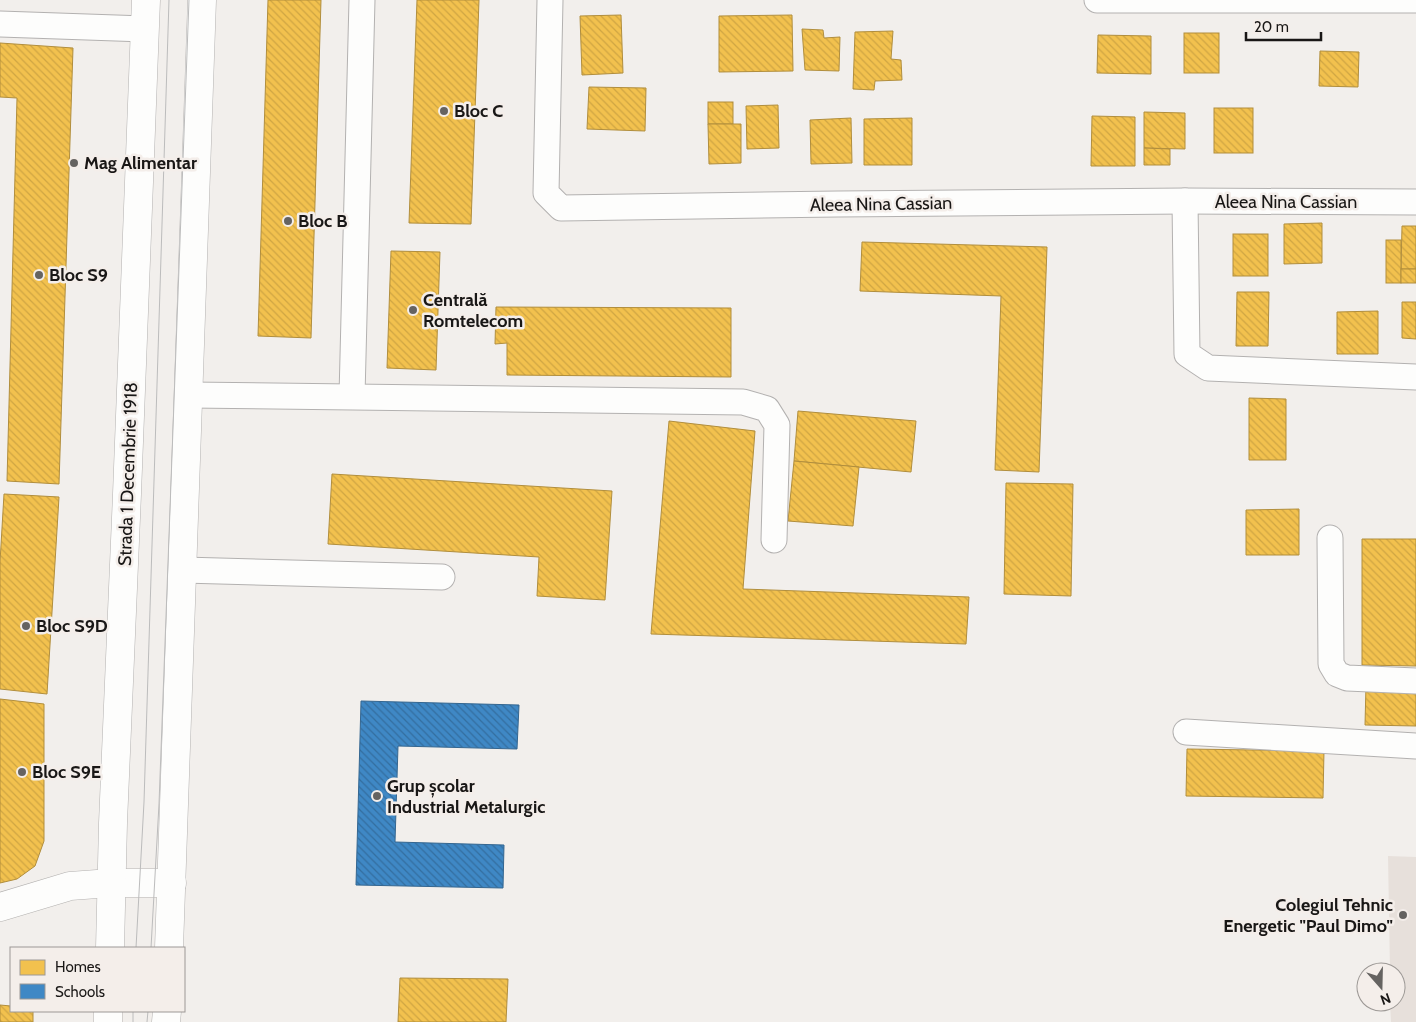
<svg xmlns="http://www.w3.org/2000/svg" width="1416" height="1022" viewBox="0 0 1416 1022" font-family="Cabin,sans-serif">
	<defs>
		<pattern id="homes-back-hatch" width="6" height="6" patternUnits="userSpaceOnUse" patternTransform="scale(1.25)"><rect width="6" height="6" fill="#f2c14e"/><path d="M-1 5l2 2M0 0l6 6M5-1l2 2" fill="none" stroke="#cfa543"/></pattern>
		<pattern id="schools-back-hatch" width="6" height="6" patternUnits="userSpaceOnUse" patternTransform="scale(1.25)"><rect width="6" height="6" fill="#3f88c5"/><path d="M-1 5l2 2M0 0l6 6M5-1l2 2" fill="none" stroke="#346e9f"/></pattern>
	</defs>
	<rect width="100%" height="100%" fill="#f2efec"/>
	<!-- built -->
	<polygon fill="#e7e0db" points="1388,856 1416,857 1416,1022 1391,1022 1390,1002 1396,1002 1396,972 1390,972"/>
	<!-- homes -->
	<g fill="url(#homes-back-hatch)" stroke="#b18e3d">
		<polygon points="268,0 321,0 311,338 258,336"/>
		<polygon points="417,0 479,0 471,224 409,223"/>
		<polygon points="621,15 623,73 582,75 580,16"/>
		<polygon points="792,15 793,71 719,72 719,16"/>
		<polygon points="802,29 823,30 824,38 840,37 839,71 805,70"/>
		<polygon points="893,31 891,59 901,60 902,80 875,81 874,90 853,89 855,32"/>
		<rect x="1184" y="33" width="35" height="40"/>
		<polygon points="1098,35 1151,36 1151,74 1097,73"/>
		<polygon points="0,43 73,48 59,484 7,481 17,98 0,97"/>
		<polygon points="1320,51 1359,52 1358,87 1319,86"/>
		<polygon points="589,87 646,88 645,131 587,129"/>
		<rect x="708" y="102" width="25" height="22"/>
		<polygon points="778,105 779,148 747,149 746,106"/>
		<rect x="1214" y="108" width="39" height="45"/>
		<polygon points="1144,112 1185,113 1185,149 1144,148"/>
		<polygon points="1092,116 1135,117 1135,166 1091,166"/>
		<polygon points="851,118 852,163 811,164 810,120"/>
		<polygon points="912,118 912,165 864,165 864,119"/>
		<polygon points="708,124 741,124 741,163 709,164"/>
		<polygon points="1144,148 1170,149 1170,165 1144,165"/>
		<polygon points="1322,223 1322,263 1284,264 1284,224"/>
		<polygon points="1402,226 1416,226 1416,269 1401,269"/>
		<rect x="1233" y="234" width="35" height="42"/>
		<rect x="1386" y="240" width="15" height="43"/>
		<polygon points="862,242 1047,247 1039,472 995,470 1001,296 860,291"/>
		<polygon points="391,251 440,252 436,370 387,368"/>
		<rect x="1401" y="269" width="15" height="14"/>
		<polygon points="1237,292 1269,292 1268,346 1236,346"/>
		<polygon points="1402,302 1416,302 1416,339 1402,338"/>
		<polygon points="496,307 731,308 731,377 507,375 507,343 495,344"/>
		<polygon points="1378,311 1378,354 1337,354 1337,312"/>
		<polygon points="1249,398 1286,399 1286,460 1249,460"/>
		<polygon points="798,411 916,421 911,472 794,461"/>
		<polygon points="669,421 755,431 743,589 969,597 966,644 651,634"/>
		<polygon points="794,461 859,467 853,526 788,521"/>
		<polygon points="332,474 612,491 605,600 537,596 539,557 328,544"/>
		<polygon points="1006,483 1073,484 1071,596 1004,594"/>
		<polygon points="4,494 59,497 47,694 0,689 0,562"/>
		<polygon points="1299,509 1299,555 1246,555 1246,510"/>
		<polygon points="1362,539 1416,539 1416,666 1362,665"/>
		<polygon points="1366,685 1416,686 1416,726 1365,725"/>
		<polygon points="0,699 44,704 44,841 35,866 17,879 0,883"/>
		<polygon points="1187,749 1324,751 1323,798 1186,796"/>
		<polygon points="400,978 508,979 506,1022 398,1022"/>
		<polygon points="0,1005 11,1006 11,1011 33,1011 33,1022 0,1022"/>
	</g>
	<!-- schools -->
	<polygon fill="url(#schools-back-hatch)" stroke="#346690" points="361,701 519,705 517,749 398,746 395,842 504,845 503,888 356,885"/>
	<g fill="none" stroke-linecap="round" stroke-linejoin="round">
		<!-- minor casing -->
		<g stroke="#b3b1b0" stroke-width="27">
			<g id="minor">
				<polyline points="550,0 546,193 561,208 838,204 1185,201 1416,202"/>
				<polyline points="1097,0 1416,0"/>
				<polyline points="0,24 145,29"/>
				<polyline points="1185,201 1187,354 1208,368 1416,377"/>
				<polyline points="189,395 743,402 767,409 777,425 774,540"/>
				<polyline points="352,396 362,0"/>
				<polyline points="1330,538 1331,664 1337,674 1347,678 1416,681"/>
				<polyline points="183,570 442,577"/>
				<polyline points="1186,732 1416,746"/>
			</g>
		</g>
		<!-- major casing -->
		<g stroke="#b3b1b0" stroke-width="29">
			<g id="major">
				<polyline points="0,907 70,886 111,883 172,883"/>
				<polyline points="110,948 113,823 127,494 146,0"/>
				<polyline points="169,948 202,0"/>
				<polyline points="108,1022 108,1011"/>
				<polyline points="166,1022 167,1011"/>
			</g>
		</g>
		<!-- minor -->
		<use href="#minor" stroke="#fdfdfc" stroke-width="25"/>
		<!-- major -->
		<use href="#major" stroke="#fdfdfc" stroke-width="28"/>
		<!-- tram -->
		<g stroke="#bcbcbc" stroke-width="1">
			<polyline points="136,948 144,802 169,0"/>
			<polyline points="151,948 159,804 189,0"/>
			<polyline points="133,1022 133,1011"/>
			<polyline points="147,1022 148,1011"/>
		</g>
	</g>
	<!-- markers -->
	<g fill="#656361" stroke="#f4eeea" stroke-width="2">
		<circle cx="444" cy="111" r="5"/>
		<circle cx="74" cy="163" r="5"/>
		<circle cx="288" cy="221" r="5"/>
		<circle cx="39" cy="275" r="5"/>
		<circle cx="413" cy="310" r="5"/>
		<circle cx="26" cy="626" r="5"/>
		<circle cx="22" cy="772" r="5"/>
		<circle cx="377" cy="796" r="5"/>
		<circle cx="1403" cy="915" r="5"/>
	</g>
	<g text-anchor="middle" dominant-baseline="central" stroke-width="5" stroke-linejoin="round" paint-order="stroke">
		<!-- poi labels -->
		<g font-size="18" font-weight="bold" fill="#191716" stroke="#f4eeea" text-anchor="start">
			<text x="454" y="111">Bloc C</text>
			<text x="84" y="163">Mag Alimentar</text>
			<text x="298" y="221">Bloc B</text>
			<text x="49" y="275">Bloc S9</text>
			<text x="423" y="300">Centrală<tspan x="423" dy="21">Romtelecom</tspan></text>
			<text x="36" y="626">Bloc S9D</text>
			<text x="32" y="772">Bloc S9E</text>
			<text x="387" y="786">Grup școlar<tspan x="387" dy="21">Industrial Metalurgic</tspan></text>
			<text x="1393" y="905" text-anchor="end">Colegiul Tehnic<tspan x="1393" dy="21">Energetic "Paul Dimo"</tspan></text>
		</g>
		<!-- street labels -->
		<g font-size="18" fill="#191716" stroke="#f4eeea">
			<text x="1286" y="202">Aleea Nina Cassian</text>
			<text transform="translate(881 204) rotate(-1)">Aleea Nina Cassian</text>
			<text transform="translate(128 474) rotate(-88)">Strada 1 Decembrie 1918</text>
		</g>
	</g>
	<!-- legend -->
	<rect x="10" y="947" width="175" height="65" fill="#f4eeea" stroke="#9c9895"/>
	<rect x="20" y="960" width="25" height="15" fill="#f2c14e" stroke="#9c9895"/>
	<text x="55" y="972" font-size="15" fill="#191716">Homes</text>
	<rect x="20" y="984" width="25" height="15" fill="#3f88c5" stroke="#9c9895"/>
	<text x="55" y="997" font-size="15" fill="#191716">Schools</text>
	<!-- north arrow -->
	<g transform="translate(1381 987) rotate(160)"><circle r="24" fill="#f4eeea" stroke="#9c9895"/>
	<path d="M0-4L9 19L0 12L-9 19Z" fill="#656361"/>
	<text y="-8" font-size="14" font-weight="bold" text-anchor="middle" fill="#191716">N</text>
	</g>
	<!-- scale -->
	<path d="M1246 32v8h75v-8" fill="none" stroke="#191716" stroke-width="2.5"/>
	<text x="1254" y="32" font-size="15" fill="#191716" stroke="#f4eeea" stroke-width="4" paint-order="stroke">20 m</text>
</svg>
